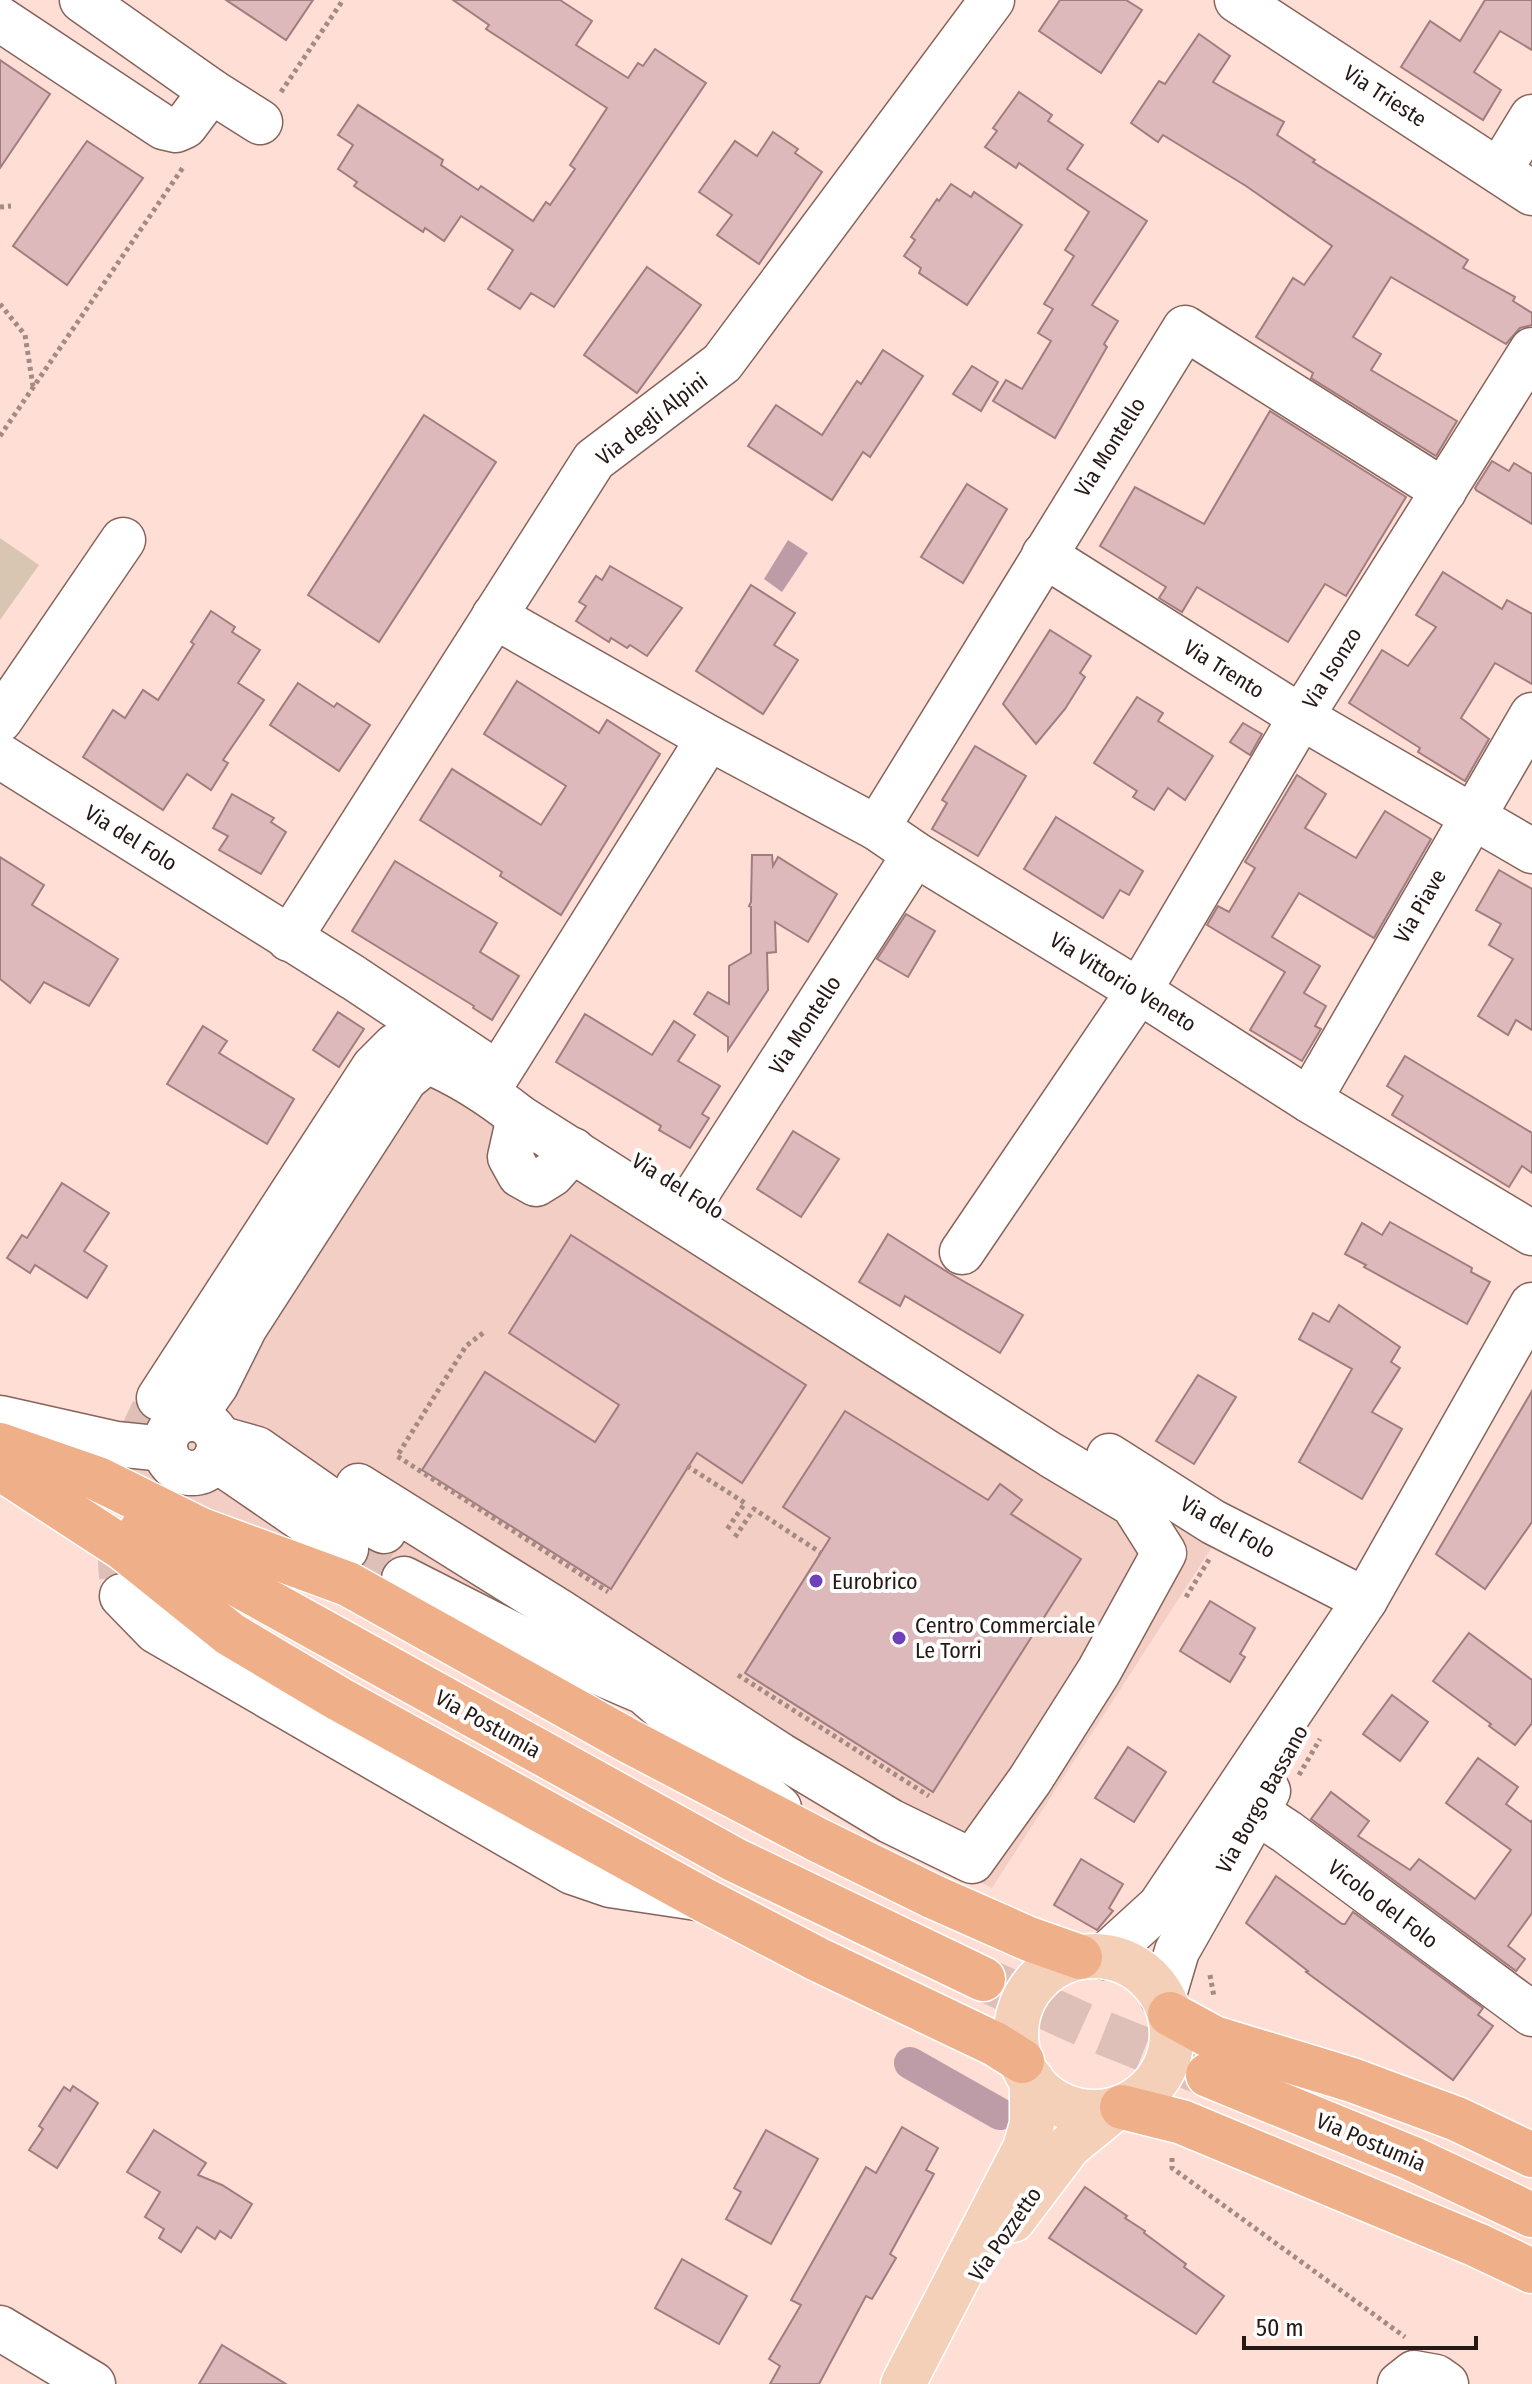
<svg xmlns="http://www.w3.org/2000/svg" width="1532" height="2384" viewBox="0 0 1532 2384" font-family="'Fira Sans Condensed',sans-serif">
	<rect width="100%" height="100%" fill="#ffded6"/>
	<!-- built -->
	<polygon fill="#f3cec5" points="414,1044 1214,1544 992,1888 342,1562 187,1507 119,1465"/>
	<!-- green -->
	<polygon fill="#d8c6b2" points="0,538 39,565 0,620"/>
	<!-- water -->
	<polygon fill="#bd9ca7" points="788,540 808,553 782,592 764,579"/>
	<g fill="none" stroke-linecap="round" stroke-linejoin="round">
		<!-- canal -->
		<polyline stroke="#bd9ca7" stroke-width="32" points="910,2063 1000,2114"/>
	</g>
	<!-- building -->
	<g fill="#ddb9bb" stroke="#a27d7f" stroke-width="2">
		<polygon points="226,0 313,0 286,40"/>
		<polygon points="453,0 560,0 592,21 576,45 628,78 638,63 643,66 655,49 706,83 554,307 531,293 520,309 488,289 513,250 461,216 444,241 425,228 423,232 354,186 357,182 338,169 353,145 338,135 358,105 443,160 441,165 478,190 481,186 533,221 546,202 550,205 575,169 570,165 607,108 486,29 489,25"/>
		<polygon points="1060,0 1126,0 1142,10 1101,73 1039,31"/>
		<polygon points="1485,0 1532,0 1532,50 1500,31 1474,72 1501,90 1483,120 1401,67 1430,21 1460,41"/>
		<polygon points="1199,34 1230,56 1213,82 1284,122 1277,135 1315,160 1313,162 1468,260 1463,268 1515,297 1513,301 1532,313 1532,325 1520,328 1506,344 1391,277 1353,337 1381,354 1371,370 1457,421 1436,456 1311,378 1313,373 1256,337 1293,278 1304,285 1332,246 1246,186 1163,135 1158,142 1131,123 1159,81 1165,84"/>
		<polygon points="0,60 50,94 0,168"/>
		<polygon points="1019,92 1052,115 1048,121 1083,145 1067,169 1147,221 1092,305 1118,321 1104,344 1107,347 1055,438 993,401 1006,380 1022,389 1051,341 1038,333 1053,309 1044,304 1074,256 1065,250 1089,212 1019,163 1016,168 985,147 997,131 993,128"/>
		<polygon points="773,132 798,149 795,153 822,172 759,264 717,235 732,215 699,192 735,141 757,156"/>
		<polygon points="87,141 143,178 67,285 13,246"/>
		<polygon points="951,184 971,197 974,192 1022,225 967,305 919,273 921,268 904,256 915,240 911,237 937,199 939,201"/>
		<polygon points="647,267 701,305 637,393 584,355"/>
		<polygon points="883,350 923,376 870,457 863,452 832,500 748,446 776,405 822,435 857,381 861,384"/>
		<polygon points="972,366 998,382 981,411 953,394"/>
		<polygon points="1270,411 1406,497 1346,596 1325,584 1288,642 1197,587 1182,612 1159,598 1166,587 1100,546 1135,487 1204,524"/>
		<polygon points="424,415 496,462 379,642 308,595"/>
		<polygon points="1492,461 1509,471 1514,463 1532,474 1532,524 1476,490 1475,488"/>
		<polygon points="967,484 1007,509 963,583 921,557"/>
		<polygon points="610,566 682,608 647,656 630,645 627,648 611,638 609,642 576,621 586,606 579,602 596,576 602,580"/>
		<polygon points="1443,572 1502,609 1507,600 1532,614 1532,684 1495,663 1461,718 1489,739 1465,781 1418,752 1420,748 1349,703 1382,650 1408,666 1436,627 1416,615"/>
		<polygon points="751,585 795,613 774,645 798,660 763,714 696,671"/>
		<polygon points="211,611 235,627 232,632 260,650 238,683 264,700 223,760 228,763 211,790 187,774 163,810 83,757 113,710 125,718 143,690 158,700 194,644 191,642"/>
		<polygon points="1050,630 1091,656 1080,673 1085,677 1065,709 1036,744 1003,704"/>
		<polygon points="517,681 599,733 607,720 660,754 561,915 500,876 502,872 420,820 452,769 541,825 566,786 484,734"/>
		<polygon points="298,683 334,707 337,703 370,725 339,771 270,725"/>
		<polygon points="1137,697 1163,713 1158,721 1213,756 1185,800 1168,788 1154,810 1133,797 1137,791 1094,763"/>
		<polygon points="1243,723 1262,734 1250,755 1230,742"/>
		<polygon points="975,746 1026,776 978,856 932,829 947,803 942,800"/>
		<polygon points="1297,775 1326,794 1305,828 1356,858 1385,811 1431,839 1374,938 1299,893 1272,937 1320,966 1304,993 1326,1006 1315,1026 1321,1029 1302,1061 1250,1030 1285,972 1207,925 1218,906 1229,912 1255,868 1245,862"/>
		<polygon points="232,794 274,818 271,822 286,832 261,874 219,850 228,836 213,828"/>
		<polygon points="1056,817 1143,871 1129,895 1120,890 1103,918 1024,869"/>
		<polygon points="752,855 772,855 773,866 778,857 837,894 808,942 775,922 776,952 767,953 768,990 728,1050 728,1037 694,1014 708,992 729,1004 729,966 751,953 751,907 749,906 751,902"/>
		<polygon points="0,857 44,885 32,905 118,959 89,1006 44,982 30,1003 0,979"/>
		<polygon points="395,861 497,923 480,952 519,976 492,1020 473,1008 474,1006 352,931"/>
		<polygon points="1499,870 1532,889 1532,1030 1516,1020 1508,1035 1478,1016 1513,959 1489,945 1501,924 1476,910"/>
		<polygon points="906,914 935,931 908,977 877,959"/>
		<polygon points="338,1012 364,1029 339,1067 313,1050"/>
		<polygon points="585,1014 652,1055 674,1021 695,1035 678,1061 720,1086 702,1114 709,1118 690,1148 659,1130 661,1126 556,1062"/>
		<polygon points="203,1026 227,1041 219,1053 294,1099 267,1144 167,1084"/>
		<polygon points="1405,1056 1532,1133 1532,1173 1522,1166 1509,1187 1392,1115 1403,1096 1387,1086"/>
		<polygon points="793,1131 839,1159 801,1217 757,1189"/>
		<polygon points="62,1183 109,1213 84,1251 107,1266 87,1298 35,1265 30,1273 7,1258 22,1235 27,1238"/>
		<polygon points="1390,1222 1472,1268 1471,1272 1490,1282 1467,1324 1364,1267 1366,1265 1345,1254 1362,1223 1382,1235"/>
		<polygon points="888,1234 949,1273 1023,1315 1000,1353 905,1296 900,1306 859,1282"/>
		<polygon points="571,1235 806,1385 742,1483 697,1453 611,1589 422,1470 485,1372 595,1442 619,1405 509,1333"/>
		<polygon points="1339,1305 1400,1347 1391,1362 1400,1368 1372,1412 1402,1429 1362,1499 1299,1462 1352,1369 1299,1339 1313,1313 1329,1322"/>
		<polygon points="1198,1375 1236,1397 1194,1464 1156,1441"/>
		<polygon points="1532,1391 1532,1522 1485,1589 1436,1554"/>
		<polygon points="845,1411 988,1500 1000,1484 1022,1500 1011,1514 1081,1559 933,1792 745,1673 830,1538 783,1507"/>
		<polygon points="1210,1601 1255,1628 1240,1654 1245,1657 1230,1682 1180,1651"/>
		<polygon points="1469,1633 1532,1680 1532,1723 1515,1745 1489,1726 1491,1724 1433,1681"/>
		<polygon points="1392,1695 1428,1722 1400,1761 1363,1734"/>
		<polygon points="1128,1747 1166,1772 1134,1822 1095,1798"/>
		<polygon points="1478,1758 1518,1787 1506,1804 1531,1822 1532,1820 1532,1913 1508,1946 1525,1959 1516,1971 1311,1819 1331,1792 1369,1821 1358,1836 1410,1870 1419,1859 1475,1899 1511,1850 1446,1803"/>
		<polygon points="1081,1859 1123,1884 1109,1908 1113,1911 1097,1930 1054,1905"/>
		<polygon points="1276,1876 1342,1924 1345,1924 1353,1912 1483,2008 1478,2015 1493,2026 1453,2080 1306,1972 1308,1971 1246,1923"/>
		<polygon points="73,2086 98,2103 57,2168 29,2150 43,2129 39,2126 64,2087 70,2091"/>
		<polygon points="902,2127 938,2148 926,2170 934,2174 890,2254 896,2258 872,2299 866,2296 819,2384 770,2384 780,2366 769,2359 801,2305 791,2300 866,2167 876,2173"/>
		<polygon points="154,2130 206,2163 198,2175 222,2185 252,2204 231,2238 220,2231 215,2239 197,2227 181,2252 159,2238 164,2229 145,2217 160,2192 127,2172"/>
		<polygon points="766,2130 818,2159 771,2244 726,2219 741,2192 734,2188"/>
		<polygon points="1085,2187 1127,2216 1125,2218 1145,2231 1144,2233 1186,2264 1184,2267 1224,2296 1196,2334 1049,2238"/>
		<polygon points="682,2259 747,2296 719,2344 655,2308"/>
		<polygon points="222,2345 286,2384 199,2384"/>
	</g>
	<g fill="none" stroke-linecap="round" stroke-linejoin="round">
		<!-- minor-tunnel -->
		<g stroke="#dec0b9" stroke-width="44" stroke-dasharray="44 22" stroke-linecap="butt">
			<polyline points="346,1549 404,1579"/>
			<polyline points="121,1578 116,1488 159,1398"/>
		</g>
		<!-- highway-tunnel -->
		<polyline stroke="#dec0b9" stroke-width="44" stroke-dasharray="44 22" stroke-linecap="butt" points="983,1979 1091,2028 1208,2075"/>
		<!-- minor casing -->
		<g stroke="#87645b" stroke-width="47">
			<g id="minor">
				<polyline points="82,0 211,91 260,122"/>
				<polyline points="1237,0 1532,193"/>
				<polyline points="0,19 163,127 176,130 185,126 211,91"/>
				<polyline points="1499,171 1532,117"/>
				<polyline points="1044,555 1301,717 1532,851"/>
				<polyline points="494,616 709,738 877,828 915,854 1139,991 1309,1100 1532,1233"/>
				<polyline points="0,720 123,540"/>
				<polyline points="0,756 354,978 485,1065"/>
				<polyline points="877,828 1185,328 1444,491"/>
				<polyline points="289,939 594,460 722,363 992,0"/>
				<polyline points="498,1074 709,738"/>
				<polyline points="1309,1100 1532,715"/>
				<polyline points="519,1117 510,1157 520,1175 536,1184 552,1174 573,1150"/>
				<polyline points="695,1196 915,854"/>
				<polyline points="962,1252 1139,991 1301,717 1532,350"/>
				<polyline points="159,1398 374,1067 395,1046 427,1061"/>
				<polyline points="0,1418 116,1444 165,1449"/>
				<path d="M192,1419L216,1385L245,1327L405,1079L427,1061C461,1075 490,1094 519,1117L1051,1455L1133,1504L1164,1553L1099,1671L1030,1780L972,1861L890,1821L780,1755L560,1612L358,1486"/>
				<circle cx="192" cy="1446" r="27"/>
				<polyline points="218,1438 257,1449 347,1512 384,1531"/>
				<polyline points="1109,1456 1213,1522 1365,1600"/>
				<polyline points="215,1459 346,1549"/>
				<polyline points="404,1579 530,1643 644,1692 779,1808"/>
				<polyline points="122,1596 156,1631 572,1872 610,1885 697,1898"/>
				<polyline points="1234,1797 1287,1832 1532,2014"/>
				<polyline points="1104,1957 1160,1906 1365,1600 1532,1305"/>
				<polyline points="1163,1998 1177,1951 1268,1791"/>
				<polyline points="0,2328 93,2384"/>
				<polyline points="1400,2384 1414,2373 1436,2377 1446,2384"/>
			</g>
		</g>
		<!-- major casing -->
		<g stroke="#fff" stroke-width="47">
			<g id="major">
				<circle cx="1094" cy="2034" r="78"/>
				<polyline points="1013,2220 1069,2146 1113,2110"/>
				<polyline points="903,2384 1025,2148 1032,2124 1032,2080"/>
			</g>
		</g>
		<!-- highway casing -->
		<g stroke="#fff" stroke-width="47">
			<g id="highway">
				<polyline points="0,1445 98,1479 201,1530 348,1584 629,1741 818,1840 934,1897 1029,1939 1080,1957"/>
				<polyline points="0,1468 123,1548 230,1634 339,1699 702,1899 817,1959 995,2044 1022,2061"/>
				<polyline points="141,1531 735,1860 983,1979"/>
				<polyline points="1170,2014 1214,2038 1352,2080 1457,2119 1532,2155"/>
				<polyline points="1208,2075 1411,2158 1532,2215"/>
				<polyline points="1122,2107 1182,2122 1477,2245 1532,2271"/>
			</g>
		</g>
		<!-- path -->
		<g stroke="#a38a83" stroke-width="5" stroke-dasharray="4 4" stroke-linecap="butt">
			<polyline points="281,92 343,0"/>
			<polyline points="0,207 11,206"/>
			<polyline points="0,304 25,335 33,386"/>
			<polyline points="0,436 184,166"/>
			<polyline points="483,1333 466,1346 397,1456 608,1592"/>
			<polyline points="687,1466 745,1503 726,1531"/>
			<polyline points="735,1537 754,1509 821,1553"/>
			<polyline points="1186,1597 1210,1558"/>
			<polyline points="738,1675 929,1796"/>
			<polyline points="1299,1775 1320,1739"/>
			<polyline points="1210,1975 1214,1997"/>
			<polyline points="1172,2158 1172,2168 1405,2337"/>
		</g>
		<!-- minor -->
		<use href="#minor" stroke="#fff" stroke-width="44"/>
		<!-- major -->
		<use href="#major" stroke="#f5d0b8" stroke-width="44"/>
		<!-- highway -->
		<use href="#highway" stroke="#efb089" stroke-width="44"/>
	</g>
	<!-- markers -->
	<g fill="#7140b8" stroke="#fff" stroke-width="3">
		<circle cx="816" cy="1581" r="8"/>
		<circle cx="899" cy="1638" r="8"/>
	</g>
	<g text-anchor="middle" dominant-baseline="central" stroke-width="8" stroke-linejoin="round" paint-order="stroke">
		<!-- street labels -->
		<g font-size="22" fill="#261814" stroke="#fff">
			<text transform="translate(1385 96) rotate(33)">Via Trieste</text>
			<text transform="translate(652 419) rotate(-38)">Via degli Alpini</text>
			<text transform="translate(1110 447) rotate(-58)">Via Montello</text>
			<text transform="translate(1332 668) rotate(-58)">Via Isonzo</text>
			<text transform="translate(1224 669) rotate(32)">Via Trento</text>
			<text transform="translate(131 838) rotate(32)">Via del Folo</text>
			<text transform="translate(1420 906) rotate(-60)">Via Piave</text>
			<text transform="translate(1123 982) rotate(32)">Via Vittorio Veneto</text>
			<text transform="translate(805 1025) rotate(-57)">Via Montello</text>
			<text transform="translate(678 1186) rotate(32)">Via del Folo</text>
			<text transform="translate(1228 1527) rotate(29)">Via del Folo</text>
			<text transform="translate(488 1724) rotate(29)">Via Postumia</text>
			<text transform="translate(1262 1799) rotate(-61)">Via Borgo Bassano</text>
			<text transform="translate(1383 1904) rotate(37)">Vicolo del Folo</text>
			<text transform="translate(1371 2142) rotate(23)">Via Postumia</text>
			<text transform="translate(1005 2234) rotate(-55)">Via Pozzetto</text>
		</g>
		<!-- poi labels -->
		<g font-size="22" fill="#261814" stroke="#fff" text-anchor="start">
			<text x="832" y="1581">Eurobrico</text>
			<text x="915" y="1625">Centro Commerciale<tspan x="915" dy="25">Le Torri</tspan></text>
		</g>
	</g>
	<!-- scale -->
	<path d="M1244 2336v12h232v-12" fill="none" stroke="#261814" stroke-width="4"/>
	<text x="1256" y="2336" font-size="24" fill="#261814" stroke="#ffffff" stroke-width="6" paint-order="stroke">50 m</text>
</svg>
